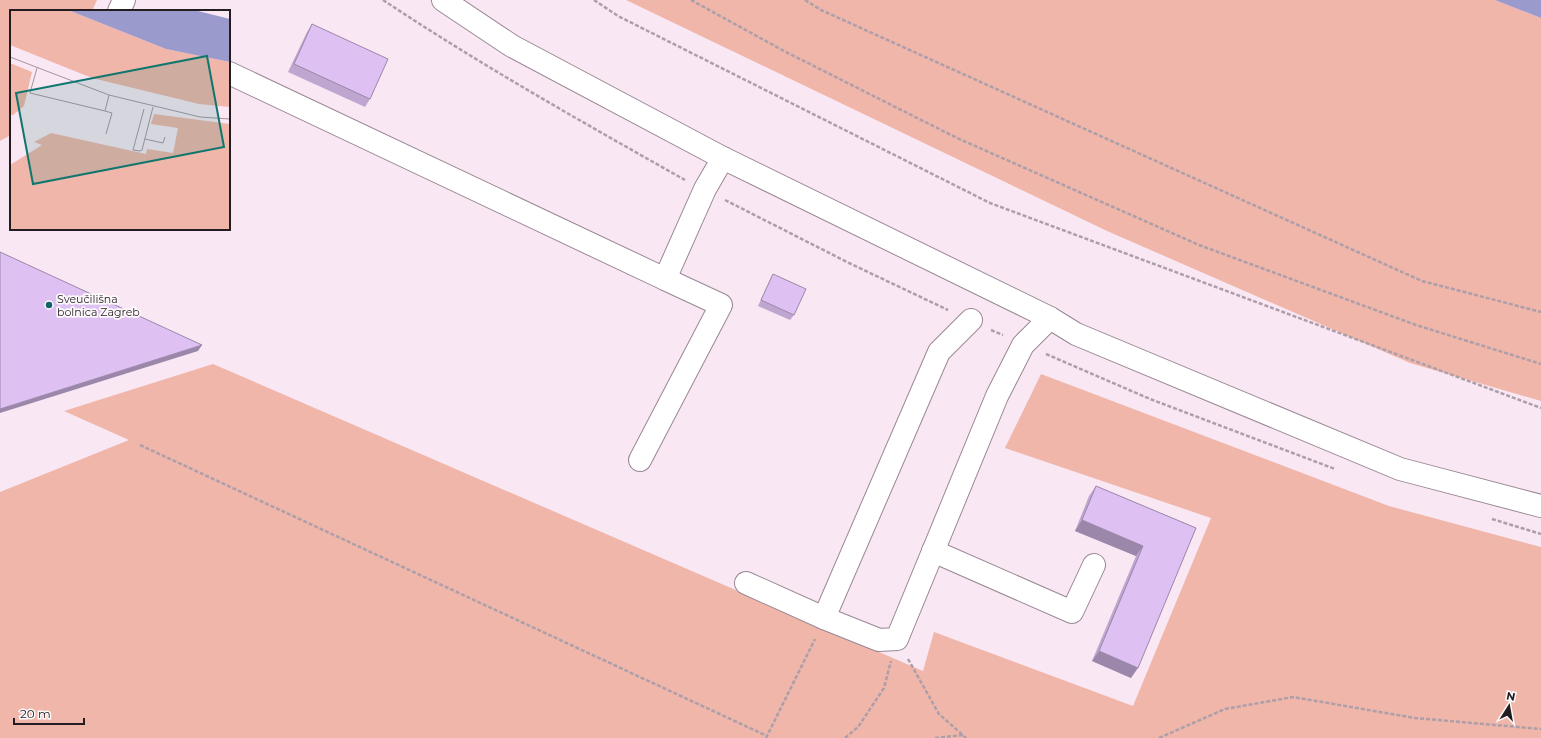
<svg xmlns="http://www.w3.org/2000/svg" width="1541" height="738" viewBox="0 0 1541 738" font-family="Montserrat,sans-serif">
	<rect width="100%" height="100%" fill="#fae7f4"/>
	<!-- green -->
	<g fill="#f0b6aa">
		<polygon points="0,0 97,0 92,11 11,11 11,135 0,141"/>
		<polygon points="626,0 1495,0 1541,18 1541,401 1410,363 1107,231"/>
		<polygon points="213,364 923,671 934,632 1133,706 1211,518 1005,448 1041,374 1389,506 1541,547 1541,738 0,738 0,492 129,440 64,411"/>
	</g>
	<!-- water -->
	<polygon fill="#9b9acd" points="1495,0 1541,0 1541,18"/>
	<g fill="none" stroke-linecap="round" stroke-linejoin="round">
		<!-- minor casing -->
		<g stroke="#998893" stroke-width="24">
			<g id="minor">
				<polyline points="443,0 512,46 723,158 1050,318 1076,334 1400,469 1541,506"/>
				<polyline points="119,11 124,0"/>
				<polyline points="229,73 665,279 705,189 723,158"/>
				<polyline points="971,320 939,352 824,618 879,640 897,639 997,396 1023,345 1050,318"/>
				<polyline points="640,460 721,305 665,279"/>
				<polyline points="933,551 1072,612 1094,565"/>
				<polyline points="746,583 824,618"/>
			</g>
		</g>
		<!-- path -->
		<g stroke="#ad9fa9" stroke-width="2.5" stroke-dasharray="4 2" stroke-linecap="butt">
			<path d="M383,0C481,65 582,122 685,180"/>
			<polyline points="594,0 618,16 990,203 1541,408"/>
			<polyline points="691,0 784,51 957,138 1199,245 1416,325 1541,364"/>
			<polyline points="805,0 821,10 1422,281 1541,312"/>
			<polyline points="725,200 849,263 948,310"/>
			<polyline points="991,330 1003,335"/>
			<polyline points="1046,354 1150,399 1335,469"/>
			<polyline points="140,445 767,736"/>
			<polyline points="1492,519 1541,534"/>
			<polyline points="908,659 939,714 966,738"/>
			<polyline points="766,738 815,639"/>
			<polyline points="845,738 858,727 884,688 891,661"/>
			<polyline points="935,738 963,735"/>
			<polyline points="1159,738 1225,709 1293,697 1415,718 1541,729"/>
		</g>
		<!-- minor -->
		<use href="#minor" stroke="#fff" stroke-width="22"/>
	</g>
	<!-- wall -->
	<g fill="#bfa6d0">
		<polygon points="312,24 370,99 365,107 288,72 307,32"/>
		<polygon points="773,274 794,315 790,320 758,306 770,280"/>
		<polygon points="1096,486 1196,528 1131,678 1092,661 1136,556 1075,531 1089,496"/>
	</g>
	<!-- shaded-wall -->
	<g fill="#9b87a9">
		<polygon points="202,345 198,351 0,413 0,409"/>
		<polygon points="1082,520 1143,546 1136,556 1075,531"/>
		<polygon points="1099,651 1138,668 1131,678 1092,661"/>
	</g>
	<!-- building -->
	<g fill="#dec1f2" stroke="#9b87a9">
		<polygon points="312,24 388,59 370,99 294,64"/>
		<polygon points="0,252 202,345 0,409"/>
		<polygon points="773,274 806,289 794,315 761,300"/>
		<polygon points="1096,486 1196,528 1138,668 1099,651 1143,546 1082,520"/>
	</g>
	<!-- markers -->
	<circle fill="#126269" stroke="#fefafc" stroke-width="1.5" cx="49" cy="305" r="4"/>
	<g text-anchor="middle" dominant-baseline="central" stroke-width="3.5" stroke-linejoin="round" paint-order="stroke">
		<!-- poi labels -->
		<g font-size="11" fill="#231c21" stroke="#fefafc" text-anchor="start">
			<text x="57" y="299">Sveučilišna<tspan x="57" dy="13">bolnica Zagreb</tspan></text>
		</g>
	</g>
	<!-- overview -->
	<g transform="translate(10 10)">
		<rect width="220" height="220" fill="#fae7f4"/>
		<path d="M0,0H58L156,39L220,52V97L189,94L82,68L0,35ZM0,53L22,62L14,96L3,105H0ZM144,104L220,114V220H0V155L32,135L24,132L41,123L136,144L137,139L163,143L168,118L141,114Z" fill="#f0b6aa"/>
		<path d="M58,0H184L220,9V52L156,39Z" fill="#9b9acd"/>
		<path fill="none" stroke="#a496a0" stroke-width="1" d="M0,47L99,85L190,107L220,109M27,58L20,83L95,101L99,85M134,99L123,140L130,141L132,140L143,97M95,101L102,103L96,124M135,129L153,133L155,127"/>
		<path fill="#0f766e" fill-opacity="0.15" stroke="#0f766e" stroke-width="2" d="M197,46L214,137L23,174L6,83Z"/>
		<rect width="220" height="220" fill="none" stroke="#231c21" stroke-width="2"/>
	</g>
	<!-- north arrow -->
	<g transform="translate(1509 706) rotate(11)" stroke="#fefafc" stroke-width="3" paint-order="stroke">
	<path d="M0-3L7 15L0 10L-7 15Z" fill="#231c21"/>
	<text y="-6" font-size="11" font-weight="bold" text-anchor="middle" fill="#231c21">N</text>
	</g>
	<!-- scale -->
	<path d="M14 718v6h70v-6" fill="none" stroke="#231c21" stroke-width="2"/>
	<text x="20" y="718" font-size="12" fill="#231c21" stroke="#fefafc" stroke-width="3" paint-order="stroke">20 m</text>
</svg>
